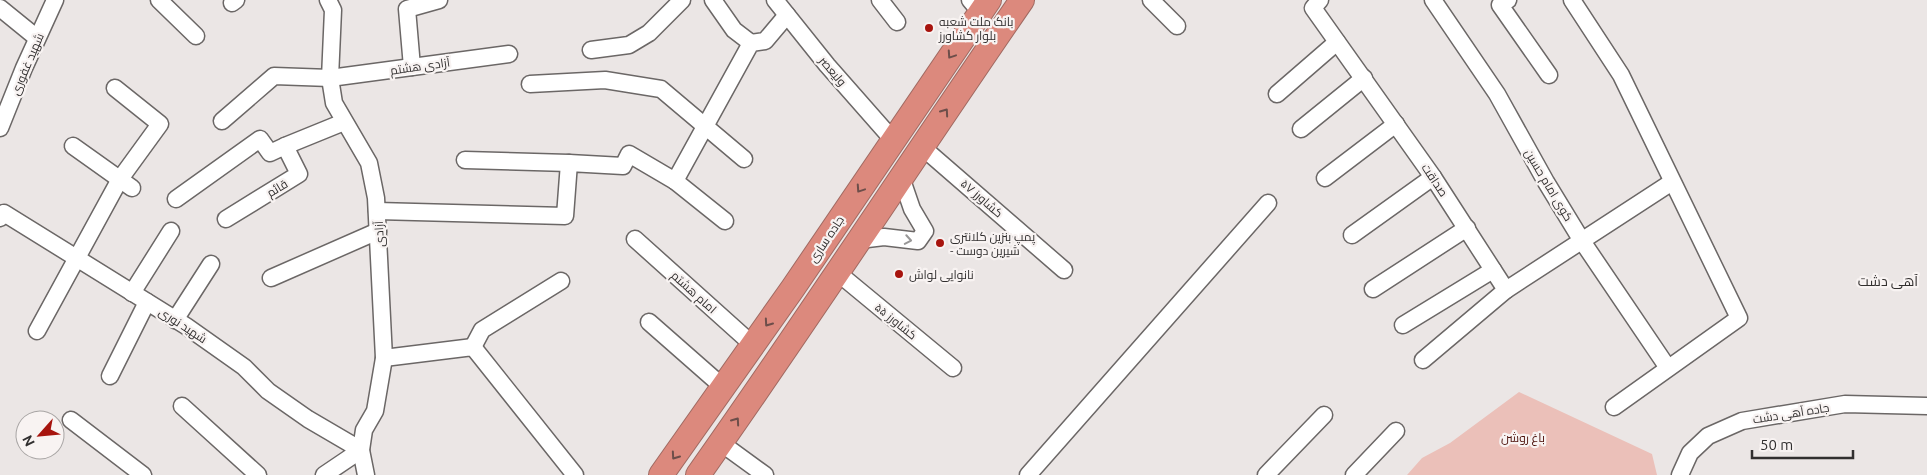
<svg xmlns="http://www.w3.org/2000/svg" width="1927" height="475" viewBox="0 0 1927 475" font-family="Ubuntu,Cairo,sans-serif">
	<rect width="100%" height="100%" fill="#ebe6e5"/>
	<!-- green -->
	<polygon fill="#ebc0b9" points="1519,392 1652,454 1657,475 1407,475 1422,458 1450,443"/>
	<g fill="none" stroke-linecap="round" stroke-linejoin="round">
		<!-- minor casing -->
		<g stroke="#6b6766" stroke-width="19">
			<g id="minor">
				<polyline points="159,0 196,36"/>
				<polyline points="328,0 333,10 330,78 334,103 369,163 376,198 384,358 375,411 364,430 361,450 366,475"/>
				<polyline points="713,0 734,30 751,43"/>
				<polyline points="775,0 827,65 893,140"/>
				<polyline points="880,0 897,22"/>
				<polyline points="970,0 980,12"/>
				<polyline points="1151,0 1177,26"/>
				<polyline points="1320,0 1313,8 1433,177 1506,290 1672,182"/>
				<polyline points="1433,0 1497,94 1546,182 1582,241 1668,368"/>
				<polyline points="1508,0 1500,5 1549,75"/>
				<polyline points="1572,0 1621,75 1739,318 1614,407"/>
				<polyline points="232,3 236,0"/>
				<polyline points="0,8 37,38"/>
				<polyline points="591,50 629,45 649,33 682,0"/>
				<polyline points="412,67 407,9 439,0"/>
				<polyline points="530,84 605,80 661,89 744,159"/>
				<polyline points="1277,94 1337,42"/>
				<polyline points="222,121 274,76 330,78 509,54"/>
				<polyline points="0,128 24,68 55,0"/>
				<polyline points="1301,129 1364,78"/>
				<polyline points="73,146 132,188"/>
				<polyline points="921,146 1064,270"/>
				<polyline points="465,160 569,163"/>
				<polyline points="1325,178 1396,124"/>
				<polyline points="675,181 725,221"/>
				<polyline points="176,199 260,139 270,153 285,146"/>
				<polyline points="377,211 565,216 569,163 623,166 629,154 675,181 751,43 765,41 787,15"/>
				<polyline points="0,218 4,213 186,326 244,367 268,391 308,419 361,450 324,475"/>
				<polyline points="226,219 299,174 285,146 344,122"/>
				<polyline points="1352,235 1433,177"/>
				<polyline points="635,239 753,345"/>
				<polyline points="859,240 884,237 918,241 925,231 912,209 901,177"/>
				<polyline points="838,273 953,368"/>
				<polyline points="271,278 378,231"/>
				<polyline points="1373,289 1467,228"/>
				<polyline points="132,293 171,231"/>
				<polyline points="175,320 211,264"/>
				<polyline points="649,322 723,387"/>
				<polyline points="1403,325 1493,270"/>
				<polyline points="37,331 120,179 160,124 115,88"/>
				<polyline points="473,347 482,330 561,281"/>
				<polyline points="384,358 473,347 575,475"/>
				<polyline points="1423,360 1506,290"/>
				<polyline points="110,376 147,302"/>
				<polyline points="182,406 258,475"/>
				<polyline points="71,420 143,475"/>
				<polyline points="721,443 765,475"/>
				<polyline points="1028,475 1268,203"/>
				<polyline points="1266,475 1324,415"/>
				<polyline points="1354,475 1396,431"/>
				<polyline points="1680,475 1690,453 1708,436 1742,421 1845,404 1927,406"/>
			</g>
		</g>
		<!-- highway casing -->
		<g stroke="#a06a62" stroke-width="26">
			<g id="highway">
				<polyline points="661,475 793,288 989,0"/>
				<path d="M698,475C809,318 913,158 1022,0"/>
			</g>
		</g>
		<!-- minor -->
		<use href="#minor" stroke="#fff" stroke-width="16"/>
		<!-- highway -->
		<use href="#highway" stroke="#dc897d" stroke-width="24"/>
	</g>
	<!-- one-way arrows -->
	<defs><path id="oneway-chevron" d="M-2-3.5L2.5 0L-2 3.5" fill="none" stroke-width="1.6" stroke-linecap="round" stroke-linejoin="round" transform="scale(1.25)"/></defs>
	<g stroke="#6d4e4a">
		<use href="#oneway-chevron" transform="translate(951 55) rotate(124)"/>
		<use href="#oneway-chevron" transform="translate(945 112) rotate(-55)"/>
		<use href="#oneway-chevron" transform="translate(860 189) rotate(124)"/>
		<use href="#oneway-chevron" transform="translate(768 323) rotate(125)"/>
		<use href="#oneway-chevron" transform="translate(736 421) rotate(-55)"/>
		<use href="#oneway-chevron" transform="translate(675 456) rotate(125)"/>
	</g>
	<use stroke="#989797" href="#oneway-chevron" transform="translate(908 240) rotate(10)"/>
	<!-- markers -->
	<g fill="#a7140e" stroke="#f8f3f2" stroke-width="2">
		<circle cx="929" cy="28" r="5"/>
		<circle cx="940" cy="243" r="5"/>
		<circle cx="899" cy="274" r="5"/>
	</g>
	<g text-anchor="middle" dominant-baseline="central" stroke-width="4.5" stroke-linejoin="round" paint-order="stroke">
		<!-- poi labels -->
		<g font-size="12" fill="#312f2f" stroke="#f8f3f2" text-anchor="start">
			<text x="939" y="21">بانک ملت شعبه<tspan x="939" dy="14">بلوار کشاورز</tspan></text>
			<text x="950" y="236">پمپ بنزین کلانتری<tspan x="950" dy="14">- شیرین دوست</tspan></text>
			<text x="909" y="274">نانوایی لواش</text>
		</g>
		<!-- street labels -->
		<g font-size="12" fill="#312f2f" stroke="#f8f3f2">
			<text transform="translate(27 64) rotate(-67)">شهید غفوری</text>
			<text transform="translate(420 66) rotate(-8)">آزادی هشتم</text>
			<text transform="translate(833 71) rotate(50)">ولیعصر</text>
			<text transform="translate(1435 180) rotate(56)">صداقت</text>
			<text transform="translate(1549 185) rotate(59)">کوی امام حسین</text>
			<text transform="translate(277 188) rotate(-31)">قائم</text>
			<text transform="translate(982 198) rotate(41)">کشاورز ۵۷</text>
			<text transform="translate(379 234) rotate(-93)">آزادی</text>
			<text transform="translate(826 239) rotate(-56)">جاده ساری</text>
			<text transform="translate(694 292) rotate(42)">امام هشتم</text>
			<text transform="translate(896 321) rotate(39)">کشاورز ۵۵</text>
			<text transform="translate(183 325) rotate(33)">شهید نوری</text>
			<text transform="translate(1791 413) rotate(-9)">جاده آهی دشت</text>
		</g>
		<!-- park labels -->
		<g font-size="12" fill="#4d120c" stroke="#f8f3f2">
			<text x="1523" y="437">باغ روشن</text>
		</g>
		<!-- neighbourhood labels -->
		<g font-size="14" fill="#322f2e" stroke="#f8f3f2">
			<text x="1888" y="281">آهی دشت</text>
		</g>
	</g>
	<!-- north arrow -->
	<g transform="translate(40 435) rotate(243)"><circle r="24" fill="#f8f3f2" stroke="#a8a5a4"/>
	<path d="M0-4L9 19L0 12L-9 19Z" fill="#a7140e"/>
	<text y="-8" font-size="14" font-weight="bold" text-anchor="middle" fill="#312f2f">N</text>
	</g>
	<!-- scale -->
	<path d="M1752 450v8h101v-8" fill="none" stroke="#312f2f" stroke-width="2.5"/>
	<text x="1760" y="450" font-size="15" fill="#312f2f" stroke="#f8f3f2" stroke-width="4" paint-order="stroke">50 m</text>
</svg>
